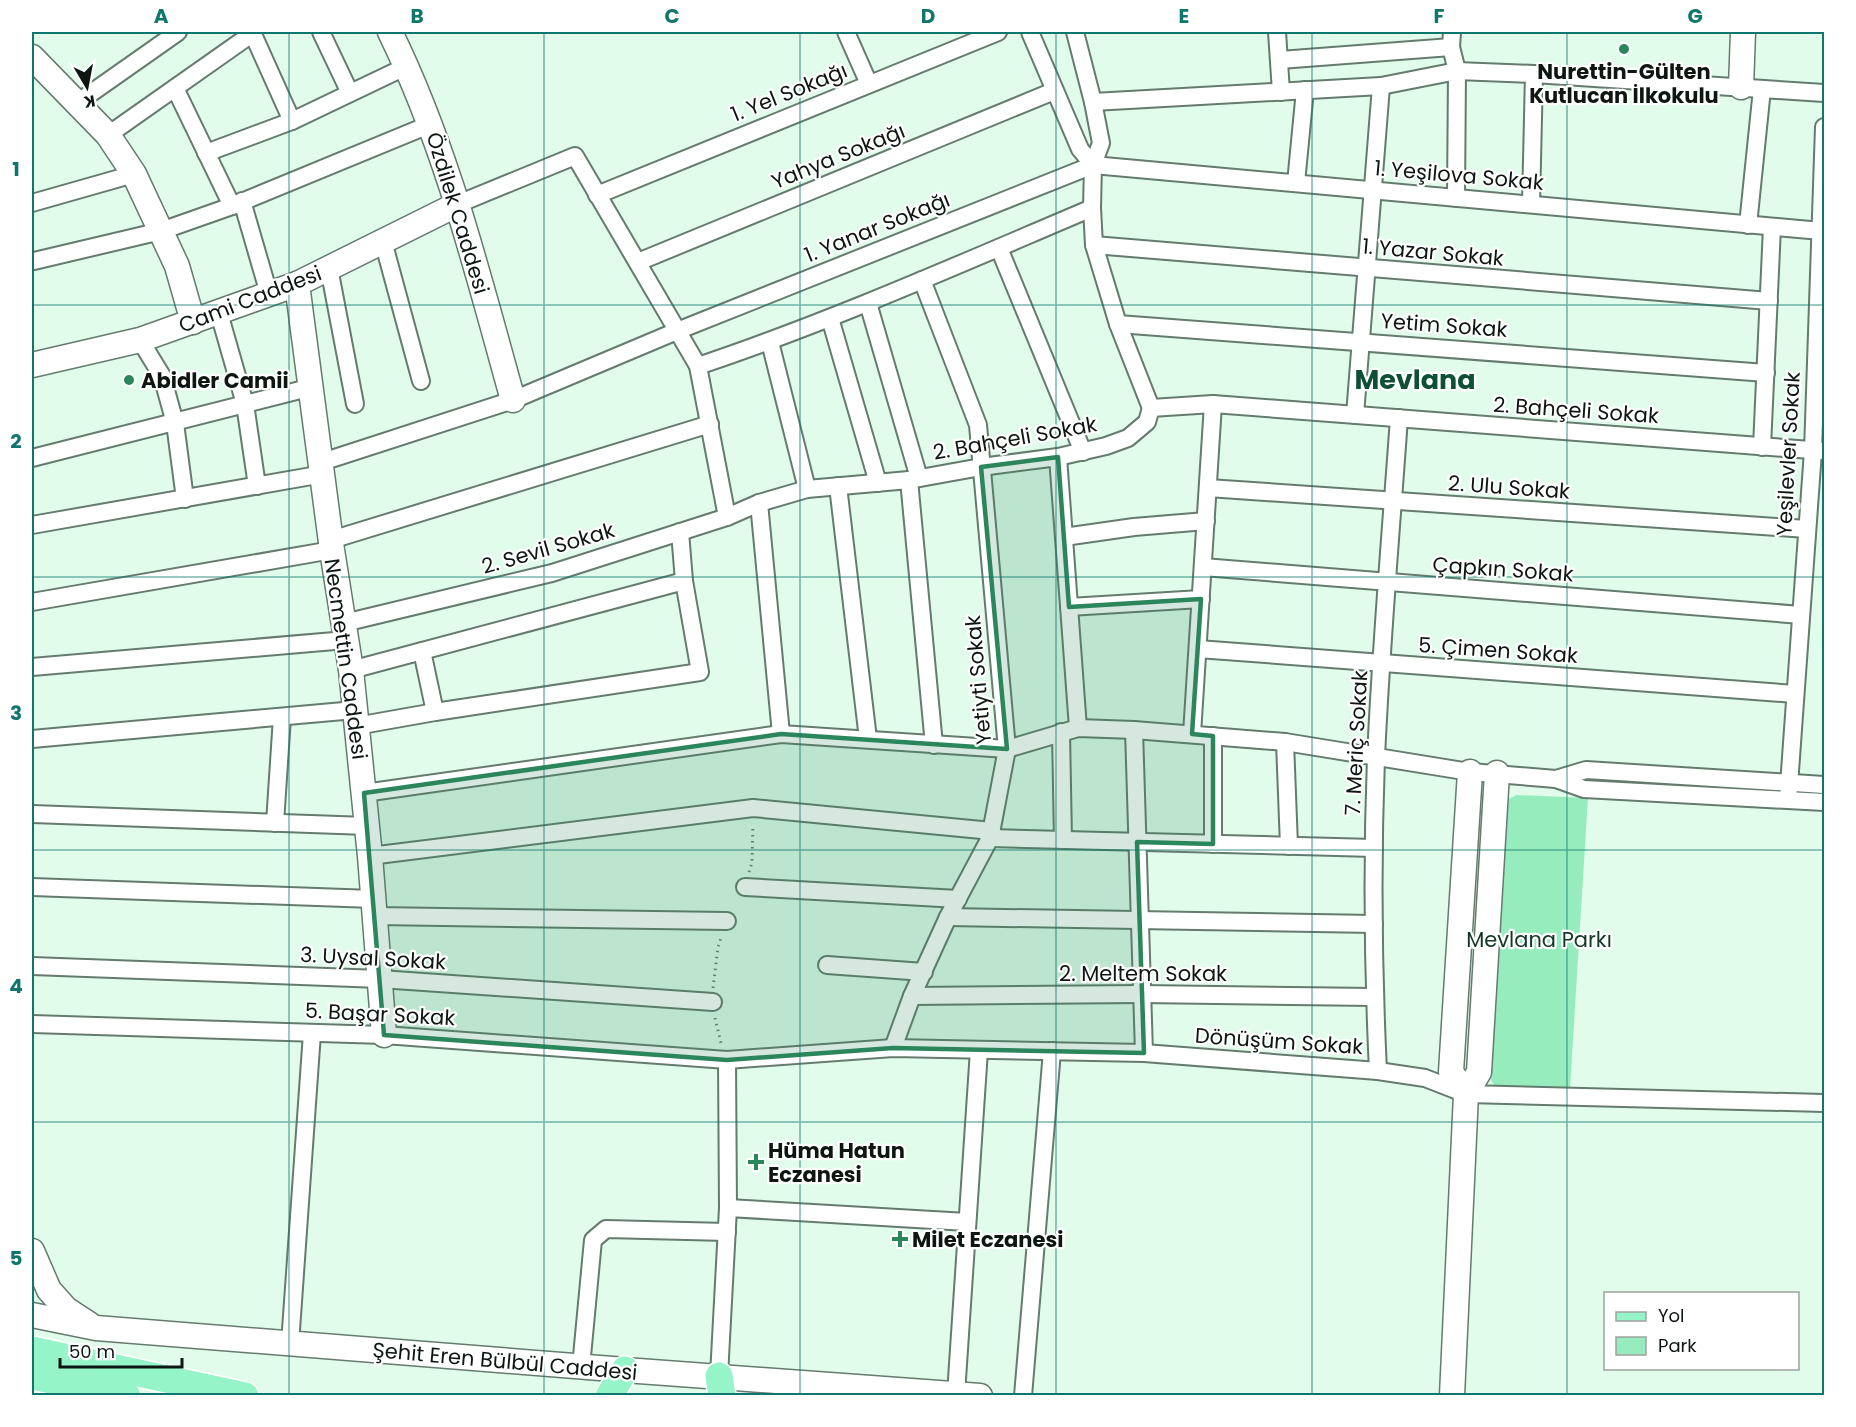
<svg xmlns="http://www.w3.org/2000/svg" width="1856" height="1427" viewBox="0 0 1856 1427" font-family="Poppins,sans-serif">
	<rect width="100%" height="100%" fill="#e2fcec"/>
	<!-- green -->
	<polygon fill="#97ecbe" points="1517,795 1588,798 1570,1088 1495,1087 1491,1080 1508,799"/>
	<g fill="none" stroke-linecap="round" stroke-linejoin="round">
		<!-- street casing -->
		<g stroke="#647b6d" stroke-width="20">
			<g id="street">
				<polyline points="252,32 292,121"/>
				<polyline points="321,32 350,93"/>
				<polyline points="846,32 869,84"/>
				<polyline points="1030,32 1080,149 1093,165"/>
				<polyline points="1075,32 1093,102 1101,143 1093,165 1092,208 1094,245 1118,324 1151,408"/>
				<polyline points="1277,32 1281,92"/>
				<polyline points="1452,32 1451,47 1457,71 1456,198"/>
				<polyline points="1280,60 1451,47"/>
				<polyline points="175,88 232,206"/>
				<polyline points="1093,102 1381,86 1457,71 1534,74 1824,93"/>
				<polyline points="77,103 178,32"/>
				<polyline points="108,135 253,33"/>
				<polyline points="206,153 292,121 407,66"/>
				<polyline points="1296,183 1305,90"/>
				<polyline points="597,195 998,32"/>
				<polyline points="242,201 269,294"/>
				<polyline points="32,203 134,174"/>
				<polyline points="458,204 575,156 698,366 727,517"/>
				<polyline points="1531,204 1534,74"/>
				<polyline points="1748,225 1762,89"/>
				<polyline points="383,241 421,381"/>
				<polyline points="1094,245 1769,301"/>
				<polyline points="999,248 1083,452"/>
				<polyline points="34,261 161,231 232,206 431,124"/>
				<polyline points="638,262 1054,91"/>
				<polyline points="329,268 355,404"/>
				<polyline points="868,303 919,478"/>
				<polyline points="219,313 245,404 257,486"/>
				<polyline points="830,318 878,483"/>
				<polyline points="1118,324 1766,373"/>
				<polyline points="140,340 162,376 175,423 185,499"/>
				<polyline points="770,342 807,489"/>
				<path d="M698,366C832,321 962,263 1092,208"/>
				<polyline points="1355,415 1381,86"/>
				<polyline points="1762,447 1772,227"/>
				<polyline points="1058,457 1078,728"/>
				<polyline points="32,458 312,387"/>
				<polyline points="322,462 513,400 677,331 1093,165 1821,231"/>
				<polyline points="909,480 934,745"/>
				<polyline points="838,486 868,739"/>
				<polyline points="1208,488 1807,529"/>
				<polyline points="759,503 781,734"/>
				<polyline points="32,525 323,474"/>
				<polyline points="1064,537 1134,527 1206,521"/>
				<polyline points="331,540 710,424"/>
				<polyline points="1203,567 1801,615"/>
				<polyline points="32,602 332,550"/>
				<polyline points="1069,607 1201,599"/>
				<polyline points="344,623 552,573 727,517 759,503 807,489 909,480 981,467 1058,457 1106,446 1128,438 1147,422 1151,408 1213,404 1824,451"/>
				<polyline points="1198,649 1795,694"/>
				<polyline points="422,651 435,712"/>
				<polyline points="32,667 346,640"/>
				<polyline points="351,670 684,581"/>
				<polyline points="356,726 435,712 700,672 684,581 680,532"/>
				<polyline points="1134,730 1144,1053"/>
				<polyline points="1061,732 1063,840"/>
				<polyline points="1192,734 1213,404"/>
				<polyline points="1213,736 1213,844"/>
				<polyline points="32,739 355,710"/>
				<polyline points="1285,742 1289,846"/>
				<polyline points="1556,779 1586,770 1824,785"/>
				<polyline points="364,793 781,734 1007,749 1078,728 1134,730 1285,742 1470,772 1556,779 1584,789 1824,802"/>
				<polyline points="1788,799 1813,451 1824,127"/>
				<polyline points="32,814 367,826"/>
				<polyline points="275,823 282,717"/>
				<polyline points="990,838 1374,848"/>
				<polyline points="370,856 753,808 992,831"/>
				<polyline points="32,887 373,899"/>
				<polyline points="745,887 958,899"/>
				<polyline points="375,916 727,921"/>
				<polyline points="948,917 1374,924"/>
				<polyline points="827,965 924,972"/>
				<polyline points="32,966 380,979 713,1002"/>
				<polyline points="912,996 1142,994 1374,997"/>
				<polyline points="32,1024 384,1035 727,1060 893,1048 1144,1053 1378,1071 1425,1078 1466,1094 1824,1103"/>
				<polyline points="893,1048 912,996 948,917 990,838 1007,749 978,425 922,280"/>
				<path d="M1378,1071C1373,967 1372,862 1376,758C1381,645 1391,531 1399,418"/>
				<polyline points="728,1208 967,1222"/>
				<polyline points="290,1344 312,1033"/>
				<polyline points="581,1367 593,1240 606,1229 727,1232"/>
				<polyline points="719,1376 728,1208 727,1060"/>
				<polyline points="956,1394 979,1050"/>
				<polyline points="1023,1396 1052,1051"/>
			</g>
		</g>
		<!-- secondary casing -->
		<g stroke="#647b6d" stroke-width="27">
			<g id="secondary">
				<path d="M390,32C447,148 478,275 513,400"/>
				<polyline points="32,57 108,135 134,174 177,266 193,322"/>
				<polyline points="1741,87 1743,32"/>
				<polyline points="297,284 332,550 351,670 370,856 384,1035"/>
				<polyline points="32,365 140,340 297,284 458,204"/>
				<polyline points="1466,1094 1451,1072 1470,772"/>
				<polyline points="32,1251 49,1290 66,1309 89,1324"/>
				<polyline points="32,1315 96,1328 625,1370 980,1396"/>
				<polyline points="1452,1396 1466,1094 1479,1072 1497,773"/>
			</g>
		</g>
		<!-- primary casing -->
		<g stroke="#fff" stroke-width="30">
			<g id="primary">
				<polyline points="32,1350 245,1396"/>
				<polyline points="32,1376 127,1396"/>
				<polyline points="719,1376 722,1396"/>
				<polyline points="609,1396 625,1370"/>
			</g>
		</g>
		<!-- path -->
		<g stroke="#6d7e74" stroke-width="3" stroke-dasharray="1.5 4.5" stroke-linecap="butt">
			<polyline points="749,872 752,862 753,825"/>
			<polyline points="713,988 718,947 722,935"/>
			<polyline points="715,1018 721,1043"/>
		</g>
		<!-- street -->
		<use href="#street" stroke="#fff" stroke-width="16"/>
		<!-- secondary -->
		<use href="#secondary" stroke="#fff" stroke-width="24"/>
		<!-- primary -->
		<use href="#primary" stroke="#96f4c9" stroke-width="27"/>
	</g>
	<!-- marked area -->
	<path fill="#2b865c" fill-opacity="0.2" stroke="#2b865c" stroke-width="4.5" stroke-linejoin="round" d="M1058,457L1069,607L1201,599L1192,734L1213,736V844L1137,842L1144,1053L893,1048L727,1060L384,1035L364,793L781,734L1007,749L981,467Z"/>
	<!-- grid -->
	<path fill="none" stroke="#0f766e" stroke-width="1.5" stroke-opacity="0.55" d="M289,32V1396M544,32V1396M800,32V1396M1056,32V1396M1312,32V1396M1567,32V1396M32,305H1824M32,577H1824M32,850H1824M32,1122H1824"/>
	<!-- markers -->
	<g fill="#2b865c" stroke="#fff" stroke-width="2">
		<circle cx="1624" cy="49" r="6"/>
		<circle cx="129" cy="380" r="6"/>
		<path d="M753 1153h6v6h6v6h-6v6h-6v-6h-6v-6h6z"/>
		<path d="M897 1230h6v6h6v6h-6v6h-6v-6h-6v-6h6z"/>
	</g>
	<g text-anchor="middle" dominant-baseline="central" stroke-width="4.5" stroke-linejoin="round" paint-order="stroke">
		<!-- poi labels -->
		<g font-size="21" font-weight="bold" fill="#0d1611" stroke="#fff" text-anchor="start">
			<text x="1624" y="71" text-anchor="middle">Nurettin-Gülten<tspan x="1624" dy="24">Kutlucan İlkokulu</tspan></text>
			<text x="141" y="380">Abidler Camii</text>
			<text x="768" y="1150">Hüma Hatun<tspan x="768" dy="24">Eczanesi</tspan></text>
			<text x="912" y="1239">Milet Eczanesi</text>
		</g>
		<!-- street labels -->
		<g font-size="21" fill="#0d1611" stroke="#fff">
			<text transform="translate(789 92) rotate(-22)">1. Yel Sokağı</text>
			<text transform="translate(838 156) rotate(-22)">Yahya Sokağı</text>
			<text transform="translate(1459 175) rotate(5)">1. Yeşilova Sokak</text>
			<text transform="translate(458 213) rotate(73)">Özdilek Caddesi</text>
			<text transform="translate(877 227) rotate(-22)">1. Yanar Sokağı</text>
			<text transform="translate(1433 252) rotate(5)">1. Yazar Sokak</text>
			<text transform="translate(250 299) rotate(-21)">Cami Caddesi</text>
			<text transform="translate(1444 325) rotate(4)">Yetim Sokak</text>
			<text transform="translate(1576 410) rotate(4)">2. Bahçeli Sokak</text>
			<text transform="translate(1015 438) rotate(-10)">2. Bahçeli Sokak</text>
			<text transform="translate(1788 454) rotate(-87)">Yeşilevler Sokak</text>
			<text transform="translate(1509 487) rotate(4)">2. Ulu Sokak</text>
			<text transform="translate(548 548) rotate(-16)">2. Sevil Sokak</text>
			<text transform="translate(1503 569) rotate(4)">Çapkın Sokak</text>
			<text transform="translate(1498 650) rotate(4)">5. Çimen Sokak</text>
			<text transform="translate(346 659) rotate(82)">Necmettin Caddesi</text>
			<text transform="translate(978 680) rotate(-95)">Yetiyti Sokak</text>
			<text transform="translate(1356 743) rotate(-87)">7. Meriç Sokak</text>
			<text transform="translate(373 958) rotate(3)">3. Uysal Sokak</text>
			<text x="1143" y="973">2. Meltem Sokak</text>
			<text transform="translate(380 1014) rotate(3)">5. Başar Sokak</text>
			<text transform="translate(1279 1041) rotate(4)">Dönüşüm Sokak</text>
			<text transform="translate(505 1361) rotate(5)">Şehit Eren Bülbül Caddesi</text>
		</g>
		<!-- park labels -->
		<g font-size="21" fill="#123725" stroke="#fff">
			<text x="1539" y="939">Mevlana Parkı</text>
		</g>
		<!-- district labels -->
		<g font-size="27" font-weight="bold" fill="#0e5034" stroke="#fff">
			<text x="1415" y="379">Mevlana</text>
		</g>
	</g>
	<!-- border -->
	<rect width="1856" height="1427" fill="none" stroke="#ffffff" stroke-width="66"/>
	<!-- legend -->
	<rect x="1604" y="1292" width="195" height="78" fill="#ffffff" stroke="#9ea2a0" stroke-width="1.5"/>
	<rect x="1616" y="1312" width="30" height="9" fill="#96f4c9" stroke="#9ea2a0" stroke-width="1.5"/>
	<text x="1658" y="1322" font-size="18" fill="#0d1611">Yol</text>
	<rect x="1616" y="1337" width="30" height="18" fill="#97ecbe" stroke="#9ea2a0" stroke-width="1.5"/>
	<text x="1658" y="1352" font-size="18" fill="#0d1611">Park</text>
	<!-- north arrow -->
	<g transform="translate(87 87) rotate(170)" stroke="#ffffff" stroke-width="4.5" paint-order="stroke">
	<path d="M0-4.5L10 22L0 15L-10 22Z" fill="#0d1611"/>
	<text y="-9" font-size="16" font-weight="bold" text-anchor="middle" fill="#0d1611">K</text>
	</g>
	<!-- scale -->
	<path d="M60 1358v9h122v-9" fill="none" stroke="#0d1611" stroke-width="3"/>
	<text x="69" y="1358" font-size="18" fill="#0d1611" stroke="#ffffff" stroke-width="4.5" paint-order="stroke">50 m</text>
	<rect x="33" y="33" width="1790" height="1361" fill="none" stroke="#0f766e" stroke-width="2"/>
	<g font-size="20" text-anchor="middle" font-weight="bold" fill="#0f766e">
		<text x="161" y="23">A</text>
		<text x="417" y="23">B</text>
		<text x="672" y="23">C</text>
		<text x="928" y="23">D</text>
		<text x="1184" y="23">E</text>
		<text x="1439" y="23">F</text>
		<text x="1695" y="23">G</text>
		<text x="16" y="176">1</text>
		<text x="16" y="448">2</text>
		<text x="16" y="720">3</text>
		<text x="16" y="993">4</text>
		<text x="16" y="1265">5</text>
	</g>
</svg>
